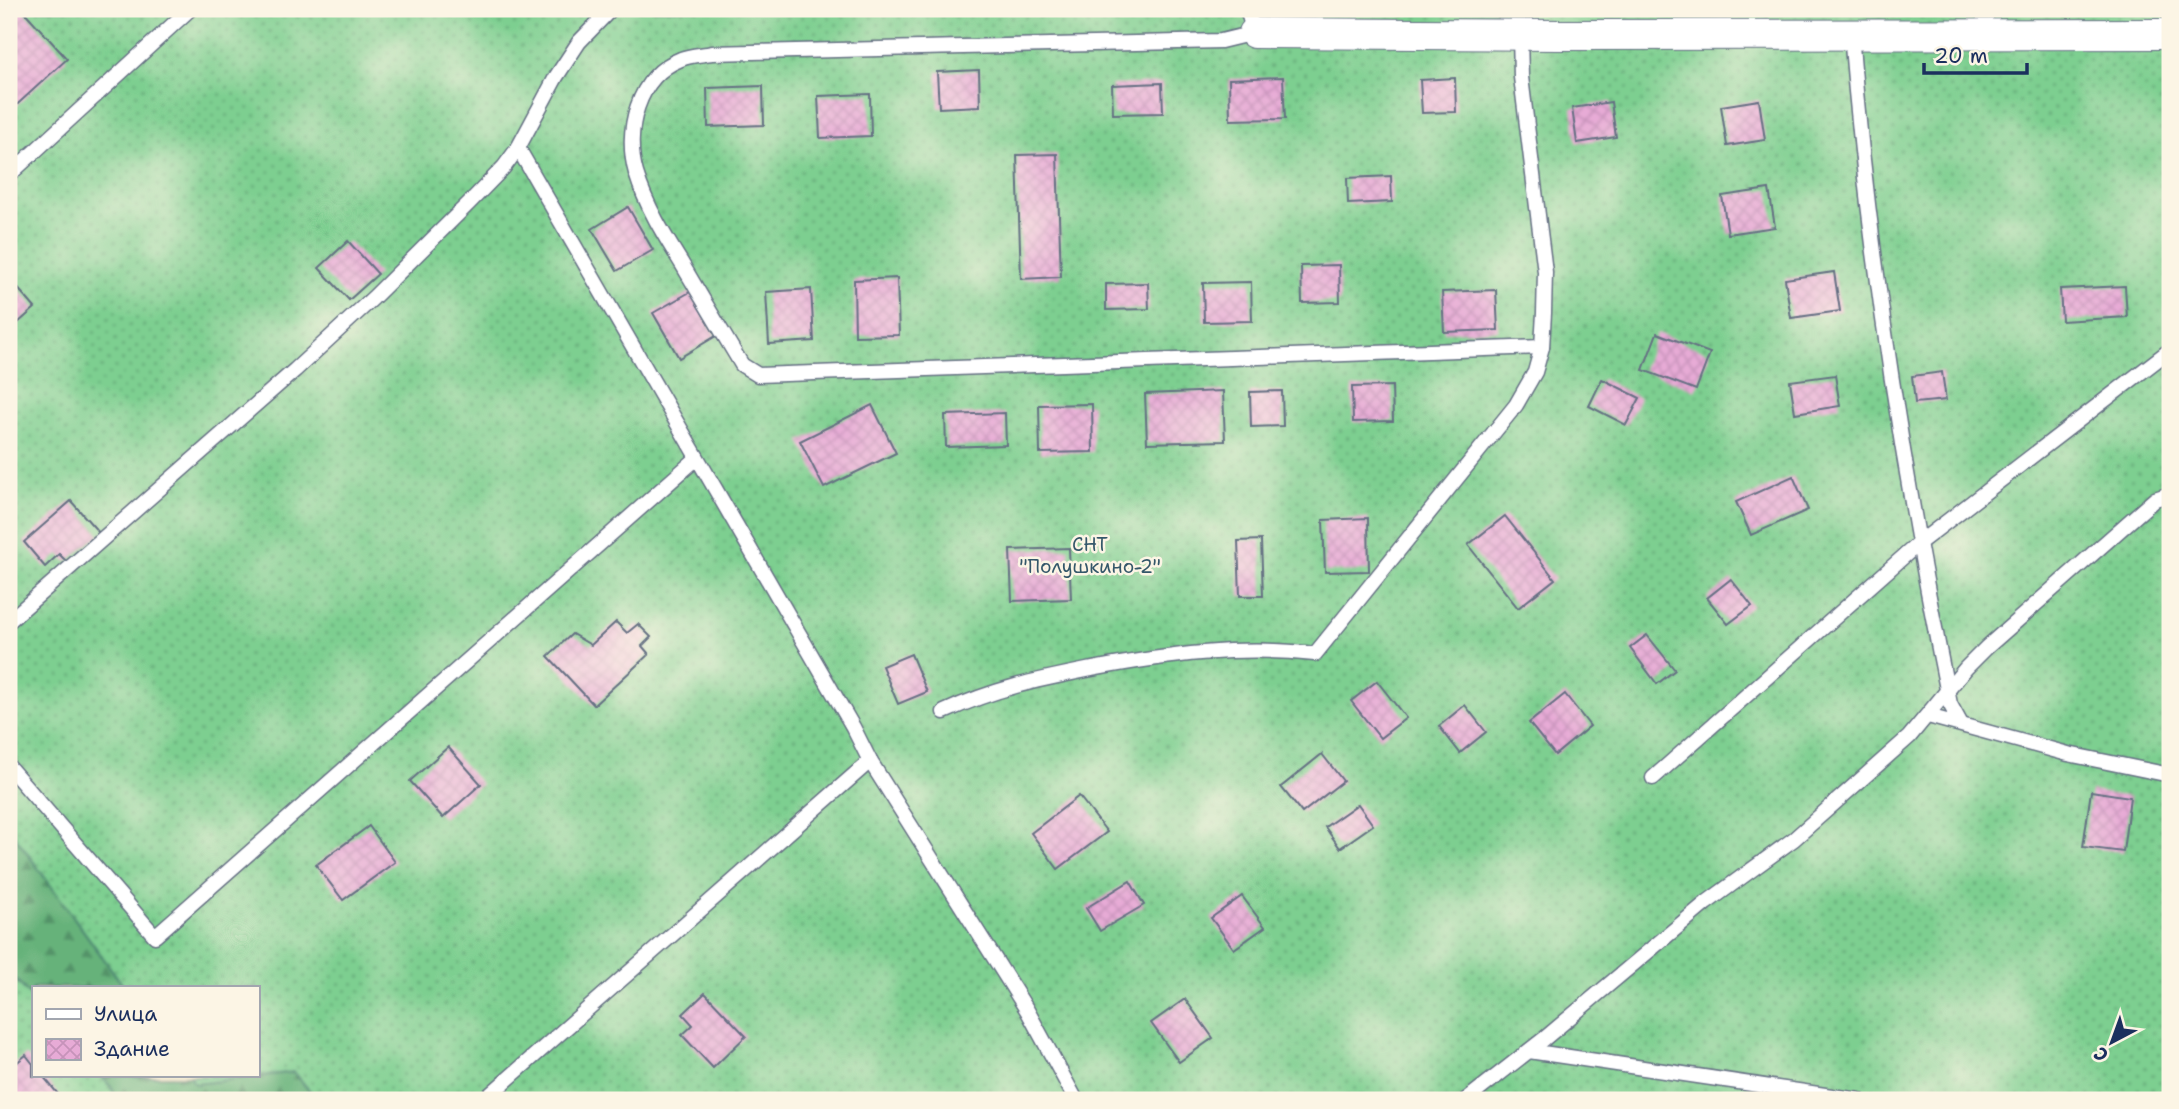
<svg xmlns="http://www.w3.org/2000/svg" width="2179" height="1109" viewBox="0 0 2179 1109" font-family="'Shantell Sans',sans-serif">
	<defs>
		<pattern id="grass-dots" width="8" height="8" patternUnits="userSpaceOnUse" patternTransform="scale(1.75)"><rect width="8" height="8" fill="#7dcf90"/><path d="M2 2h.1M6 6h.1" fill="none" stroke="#66a879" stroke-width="1.8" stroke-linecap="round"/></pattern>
		<pattern id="forest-firs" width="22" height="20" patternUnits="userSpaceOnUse" patternTransform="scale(1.75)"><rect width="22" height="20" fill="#66b27a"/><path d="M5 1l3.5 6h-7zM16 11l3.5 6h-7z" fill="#539167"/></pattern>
		<pattern id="building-cross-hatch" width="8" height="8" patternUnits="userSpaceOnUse" patternTransform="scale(1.75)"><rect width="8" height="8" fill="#e7abd6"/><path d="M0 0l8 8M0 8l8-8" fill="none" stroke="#c693ba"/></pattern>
	</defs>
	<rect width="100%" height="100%" fill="#fcf5e5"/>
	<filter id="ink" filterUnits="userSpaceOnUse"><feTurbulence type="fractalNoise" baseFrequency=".0143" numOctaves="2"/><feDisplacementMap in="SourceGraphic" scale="14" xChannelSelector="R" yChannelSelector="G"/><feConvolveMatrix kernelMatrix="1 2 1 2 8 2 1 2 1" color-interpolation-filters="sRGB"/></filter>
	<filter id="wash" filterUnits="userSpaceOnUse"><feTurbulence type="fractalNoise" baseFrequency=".00686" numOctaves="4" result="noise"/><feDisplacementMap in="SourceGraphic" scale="28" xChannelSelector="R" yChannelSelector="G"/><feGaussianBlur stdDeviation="1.57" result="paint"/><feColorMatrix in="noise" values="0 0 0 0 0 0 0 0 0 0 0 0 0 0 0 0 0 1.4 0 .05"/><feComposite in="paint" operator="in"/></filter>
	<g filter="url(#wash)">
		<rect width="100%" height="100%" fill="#efe5c7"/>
		<!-- grass -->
		<path fill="url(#grass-dots)" stroke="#4c7f77" stroke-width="2" fill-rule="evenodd" d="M9,9H2170V1100H9ZM33,988H257V1076H33Z"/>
		<!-- forest -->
		<g fill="url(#forest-firs)" stroke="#40706c" stroke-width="2">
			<polygon points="9,828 125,988 33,988 33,999 9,972"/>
			<polygon points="294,1072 317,1100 117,1100 111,1087 101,1076 189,1076 195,1084"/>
		</g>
		<g id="blocks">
			<!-- building -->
			<g fill="url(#building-cross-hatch)">
				<polygon points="19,9 22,9 67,59 9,112 9,18"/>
				<polygon points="979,70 980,106 939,108 937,72"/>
				<polygon points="1283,77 1285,119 1230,120 1229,79"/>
				<polygon points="1455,78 1456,112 1422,113 1420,80"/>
				<polygon points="1162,83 1163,113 1113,114 1112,85"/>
				<polygon points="763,86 764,125 708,127 707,88"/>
				<polygon points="870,94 871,136 820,138 818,96"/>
				<polygon points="1759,100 1765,140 1727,146 1721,106"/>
				<polygon points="1611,102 1616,137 1577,143 1572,108"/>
				<polygon points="1057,154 1061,277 1021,279 1017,155"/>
				<polygon points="1391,176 1392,202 1348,204 1347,178"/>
				<polygon points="1769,189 1775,227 1728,234 1722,196"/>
				<polygon points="628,207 653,250 617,271 592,229"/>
				<polygon points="348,241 378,274 349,300 319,268"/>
				<polygon points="1339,265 1340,302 1302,303 1301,266"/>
				<polygon points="1834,272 1840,311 1791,318 1785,279"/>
				<polygon points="9,278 35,308 9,331"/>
				<polygon points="897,278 899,335 855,336 854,280"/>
				<polygon points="1251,282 1252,321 1204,322 1203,283"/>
				<polygon points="1148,283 1149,309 1106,310 1106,284"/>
				<polygon points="2125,286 2127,317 2062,321 2060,289"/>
				<polygon points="811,289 814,341 769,344 766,292"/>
				<polygon points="1496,290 1498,330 1444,332 1442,292"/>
				<polygon points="690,292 716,336 679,358 653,313"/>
				<polygon points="1657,333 1710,353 1696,390 1643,370"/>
				<polygon points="1942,372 1946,400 1915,403 1912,376"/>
				<polygon points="1835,375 1840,406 1795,413 1790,381"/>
				<polygon points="1602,379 1640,398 1626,425 1589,406"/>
				<polygon points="1392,386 1393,421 1353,422 1352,387"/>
				<polygon points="1223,391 1225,441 1147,443 1145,394"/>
				<polygon points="1282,391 1283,426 1251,427 1250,392"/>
				<polygon points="1092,404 1093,452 1040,453 1039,405"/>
				<polygon points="872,405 896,453 824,488 800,441"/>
				<polygon points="1005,413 1006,445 946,447 945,415"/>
				<polygon points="1793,476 1808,510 1751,535 1736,502"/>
				<polygon points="71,501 100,534 67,562 59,554 45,567 24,542"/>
				<polygon points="1505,516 1555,579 1518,608 1468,545"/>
				<polygon points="1368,518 1369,571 1325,572 1323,520"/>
				<polygon points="1261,540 1263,596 1240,596 1238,541"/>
				<polygon points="1069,548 1071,599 1012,601 1010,550"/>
				<polygon points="1731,579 1752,606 1728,624 1707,598"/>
				<polygon points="616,622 627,633 638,624 651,637 642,646 649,654 594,705 548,656 572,634 591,645"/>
				<polygon points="1647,635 1675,670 1657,684 1630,648"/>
				<polygon points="911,654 927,692 898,704 882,666"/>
				<polygon points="1377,681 1406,718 1380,738 1351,701"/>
				<polygon points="1565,694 1590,726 1555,755 1529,723"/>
				<polygon points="1465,705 1486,732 1460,753 1439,726"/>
				<polygon points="448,747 481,784 443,818 410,781"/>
				<polygon points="1322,754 1343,781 1302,813 1281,787"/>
				<polygon points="2091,791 2130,797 2123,852 2083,847"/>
				<polygon points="1079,796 1107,832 1058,869 1031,833"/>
				<polygon points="1358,804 1373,825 1340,848 1325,827"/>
				<polygon points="369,826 395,862 343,900 316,865"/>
				<polygon points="1130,881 1144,905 1100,931 1086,908"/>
				<polygon points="1242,896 1265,927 1234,949 1211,918"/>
				<polygon points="705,993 746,1036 713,1068 682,1035 693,1025 683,1014"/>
				<polygon points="1185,999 1213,1038 1179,1062 1151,1023"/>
				<polygon points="26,1055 33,1064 33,1076 43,1076 63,1100 9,1100 9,1069"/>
			</g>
		</g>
	</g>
	<g filter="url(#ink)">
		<use href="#blocks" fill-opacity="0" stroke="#656f83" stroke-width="2"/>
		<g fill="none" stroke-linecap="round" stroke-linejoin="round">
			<!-- lane casing -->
			<g stroke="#656f83" stroke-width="17">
				<g id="lane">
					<path d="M1247,9L1254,33L1221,41L712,53C702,55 690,55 681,59C637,76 624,132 636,173C646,206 664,235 682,264C702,298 722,332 742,365L758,375L1542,347"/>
					<path d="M1851,34C1869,259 1905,483 1950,704L1961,724"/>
					<polyline points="518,148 853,727 870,761 1027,1010 1076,1100"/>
					<polyline points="9,175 190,9"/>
					<polyline points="9,621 295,370 373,298 469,203 504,167 518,148 556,77 579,42 611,9"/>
					<path d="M944,712C996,688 1037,680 1092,669C1166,655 1240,645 1315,654L1516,405L1535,372L1542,347L1544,313L1545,272L1521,77L1520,35"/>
					<polyline points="1928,716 2068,754 2170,775"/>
					<polyline points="9,767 155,936 697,458"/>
					<polyline points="1653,778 1919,543 2170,350"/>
					<polyline points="1529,1051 1859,1100"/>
					<polyline points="484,1100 870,761"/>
					<polyline points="1466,1100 1544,1039 1706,903 1794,839 1909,737 1966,668 1987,647 2155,499 2170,494"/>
				</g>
			</g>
			<!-- street casing -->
			<g stroke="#656f83" stroke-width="32">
				<polyline id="street" points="1254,33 1560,35 2170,34"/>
			</g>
			<!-- lane -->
			<use href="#lane" stroke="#fff" stroke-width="14"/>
			<!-- street -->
			<use href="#street" stroke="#fff" stroke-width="30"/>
		</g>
	</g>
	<g text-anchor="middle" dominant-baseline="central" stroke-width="5" stroke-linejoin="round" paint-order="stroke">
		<!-- park labels -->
		<g font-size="19" fill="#34576a" stroke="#fcf5e5">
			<text x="1090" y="544">СНТ<tspan x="1090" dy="22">"Полушкино-2"</tspan></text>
		</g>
	</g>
	<!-- margin -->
	<rect width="2179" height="1109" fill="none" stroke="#fcf5e5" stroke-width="35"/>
	<!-- legend -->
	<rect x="32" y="986" width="228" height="91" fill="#fcf5e5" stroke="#a2a6af" stroke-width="2"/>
	<rect x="46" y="1009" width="35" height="10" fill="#ffffff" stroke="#a2a6af" stroke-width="2"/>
	<text x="94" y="1021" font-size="21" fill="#1b2f5e">Улица</text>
	<rect x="46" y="1039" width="35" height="21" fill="url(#building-cross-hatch)" stroke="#a2a6af" stroke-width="2"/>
	<text x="94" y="1056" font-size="21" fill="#1b2f5e">Здание</text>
	<!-- north arrow -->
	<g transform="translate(2112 1042) rotate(221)" stroke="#fcf5e5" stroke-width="5" paint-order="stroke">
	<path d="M0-5L12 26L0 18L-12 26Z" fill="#1b2f5e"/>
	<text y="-10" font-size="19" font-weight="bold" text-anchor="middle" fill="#1b2f5e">С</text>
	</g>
	<!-- scale -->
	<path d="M1924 63v10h103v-10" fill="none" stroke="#1b2f5e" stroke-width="3.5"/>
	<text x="1934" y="63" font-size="21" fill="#1b2f5e" stroke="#fcf5e5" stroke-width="5" paint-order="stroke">20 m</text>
</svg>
